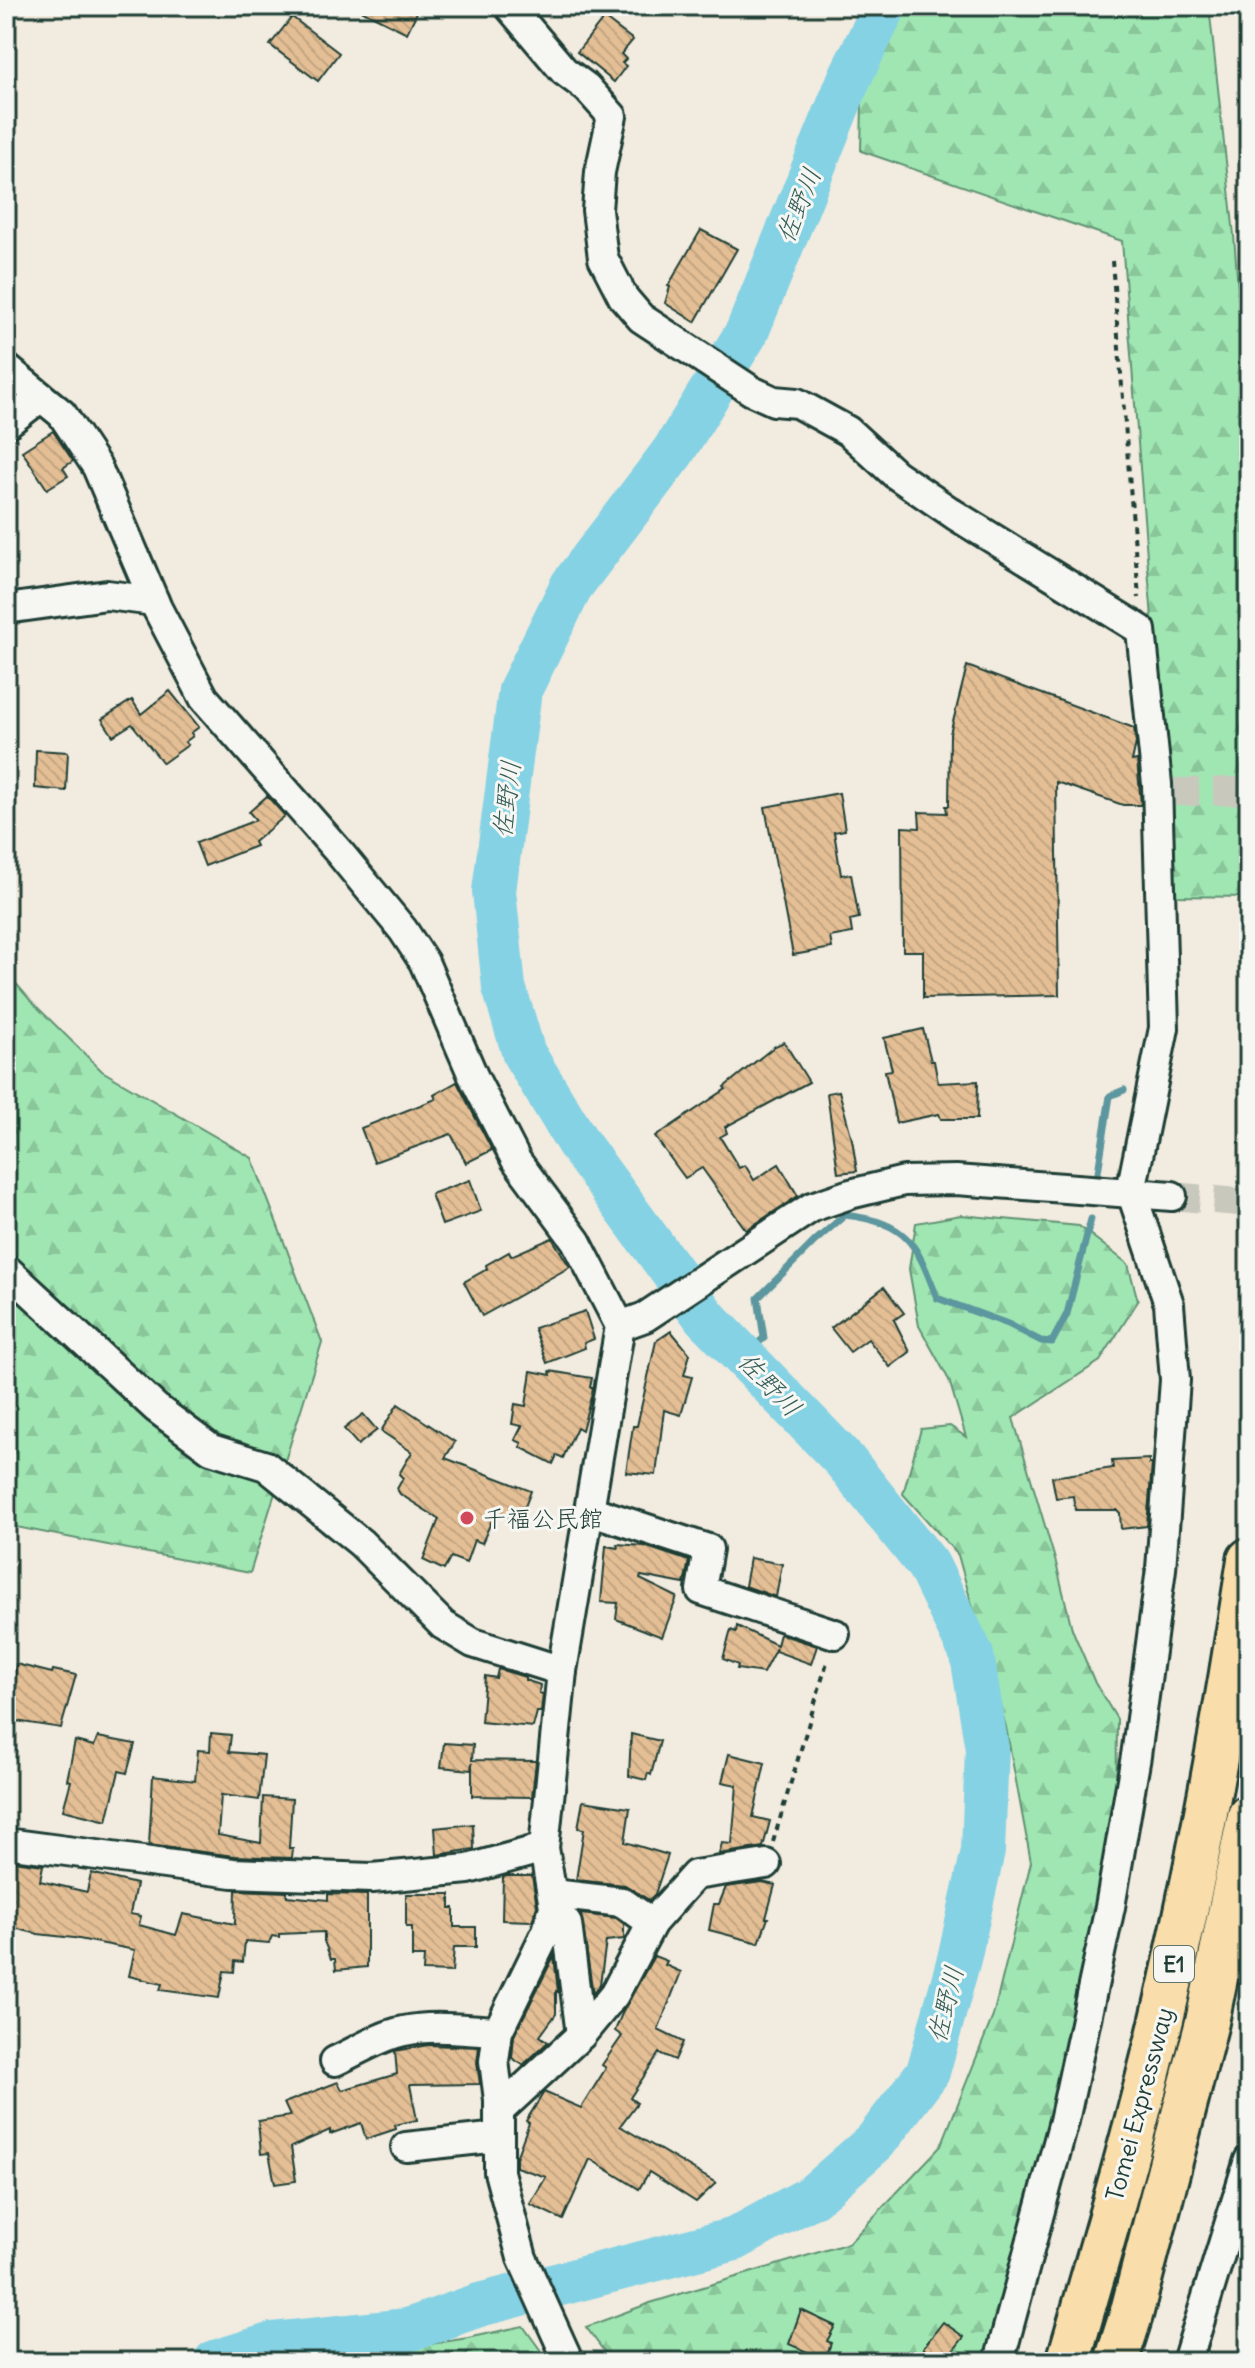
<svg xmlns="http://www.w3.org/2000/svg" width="1255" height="2368" viewBox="0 0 1255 2368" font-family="Delius,'Klee One',sans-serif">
	<defs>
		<pattern id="forest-firs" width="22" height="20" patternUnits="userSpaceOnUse" patternTransform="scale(2)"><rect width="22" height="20" fill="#a0e6b2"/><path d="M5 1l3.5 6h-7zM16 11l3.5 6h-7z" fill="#89c69a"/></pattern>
		<pattern id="building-back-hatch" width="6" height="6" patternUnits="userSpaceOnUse" patternTransform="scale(2)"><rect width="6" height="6" fill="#e4bf95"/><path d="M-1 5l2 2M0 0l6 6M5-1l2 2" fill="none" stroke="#c3a581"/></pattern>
	</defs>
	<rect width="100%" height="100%" fill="#f2ebdf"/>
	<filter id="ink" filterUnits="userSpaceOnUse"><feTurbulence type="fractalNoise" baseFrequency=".0125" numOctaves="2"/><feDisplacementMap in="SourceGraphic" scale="16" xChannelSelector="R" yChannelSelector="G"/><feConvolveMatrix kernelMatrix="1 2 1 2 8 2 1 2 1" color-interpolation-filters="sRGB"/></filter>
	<g filter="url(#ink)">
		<!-- forest -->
		<g fill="url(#forest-firs)" stroke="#609273" stroke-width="2">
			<polygon points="864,6 1209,6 1234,235 1249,438 1249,897 1174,896 1122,241 861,151"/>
			<polygon points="6,972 31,1001 102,1071 252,1158 322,1342 250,1573 6,1525"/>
			<polygon points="961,1215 1079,1226 1128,1264 1138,1301 1100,1361 1013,1418 1056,1563 1072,1629 1095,1683 1117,1719 1116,1837 1047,2153 990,2362 612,2362 586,2327 650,2303 849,2243 941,2146 993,2016 1031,1862 1006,1727 958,1555 903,1494 921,1429 950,1426 966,1437 949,1380 919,1326 909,1269 916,1223"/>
			<polygon points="523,2326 549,2362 318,2362 468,2338"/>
		</g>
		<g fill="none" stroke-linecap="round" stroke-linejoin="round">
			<!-- stream -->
			<g stroke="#5c969e" stroke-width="7">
				<polyline points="1098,1172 1110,1096 1124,1090"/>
				<path d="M743,1356L764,1338L758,1298L815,1241L845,1215C909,1223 916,1243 937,1298L1008,1324L1041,1341L1052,1342L1067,1314L1091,1219"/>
			</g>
			<!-- river -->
			<polyline stroke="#85d2e4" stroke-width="44" points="215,2362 273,2344 408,2330 479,2305 735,2239 813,2196 875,2142 928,2072 959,1959 983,1851 987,1749 972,1655 928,1565 844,1460 705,1317 580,1146 524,1054 504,987 494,891 520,690 572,585 673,452 747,332 850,77 885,6"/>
		</g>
		<!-- building -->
		<g fill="url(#building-back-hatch)" stroke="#1f3d34" stroke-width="2">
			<polygon points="353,6 420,6 407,33"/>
			<polygon points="292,17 339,53 318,81 270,45"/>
			<polygon points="604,18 633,40 621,54 626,59 622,63 626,66 614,82 577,52"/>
			<polygon points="701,230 737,249 695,322 665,303 670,287 668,286"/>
			<polygon points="53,431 73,461 63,468 68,476 47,489 22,451"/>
			<polygon points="967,666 1134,728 1136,743 1132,761 1137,760 1141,805 1123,805 1056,782 1059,995 923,998 923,951 903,951 902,827 920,828 919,812 947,813 946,806 949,806 950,734"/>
			<polygon points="170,691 199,727 191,733 193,736 185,742 188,745 163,763 132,724 113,736 102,719 132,700 141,714"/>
			<polygon points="36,750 68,752 66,791 35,788"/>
			<polygon points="839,793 845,830 834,832 841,875 851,874 859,918 850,920 852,933 830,937 832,948 793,955 765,807"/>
			<polygon points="267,796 285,816 254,842 256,846 205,866 196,843 256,820 249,812"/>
			<polygon points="923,1029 931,1061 934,1061 938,1083 978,1081 977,1119 941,1119 939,1114 896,1123 885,1071 892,1070 884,1038"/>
			<polygon points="784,1042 809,1082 725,1127 727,1133 720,1137 739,1168 745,1165 754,1180 779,1164 798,1196 746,1230 702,1168 685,1178 655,1137 726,1089 724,1087 775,1046"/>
			<polygon points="457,1082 492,1150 466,1163 451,1134 374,1162 361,1128 436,1099 434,1095"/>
			<polygon points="839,1091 852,1139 857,1171 838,1173 827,1093"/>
			<polygon points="470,1180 481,1211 442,1225 431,1194"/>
			<polygon points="552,1238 570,1267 482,1316 464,1282 487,1269 486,1265 509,1252 511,1256"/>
			<polygon points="884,1287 904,1313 894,1320 910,1352 890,1367 868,1339 850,1352 831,1328"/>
			<polygon points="585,1311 594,1339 584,1343 585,1348 547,1363 534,1328"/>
			<polygon points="671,1331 690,1354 684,1375 692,1377 681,1415 664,1410 656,1475 626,1472 633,1426 637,1426 656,1341"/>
			<polygon points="531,1371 551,1375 550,1371 592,1378 590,1387 593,1387 592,1393 582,1430 577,1427 563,1458 557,1455 553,1464 520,1447 522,1443 515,1440 522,1426 512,1424 515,1404 526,1406"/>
			<polygon points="398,1404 455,1442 445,1458 531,1491 519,1522 495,1513 482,1543 474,1540 466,1563 451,1557 444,1570 423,1560 439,1519 400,1494 397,1489 403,1478 399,1474 412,1452 381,1431"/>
			<polygon points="363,1414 377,1430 358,1445 344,1429"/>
			<polygon points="1149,1459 1149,1464 1152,1464 1147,1526 1121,1529 1120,1513 1117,1510 1075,1510 1073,1496 1056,1498 1052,1477 1113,1468 1112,1461"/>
			<polygon points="617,1544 644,1546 689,1561 684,1584 641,1576 640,1579 677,1597 662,1637 616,1619 618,1603 601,1602 606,1546 618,1548"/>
			<polygon points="750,1558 782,1564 776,1597 745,1586"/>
			<polygon points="737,1626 777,1645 780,1634 817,1646 811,1664 775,1651 776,1648 763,1673 737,1669 738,1665 723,1659 731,1630 736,1632"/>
			<polygon points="16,1664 52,1673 53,1670 76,1675 61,1728 9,1720"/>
			<polygon points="498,1669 525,1677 525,1680 540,1685 539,1693 543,1694 541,1712 537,1712 533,1727 481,1722 485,1676 496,1678"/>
			<polygon points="211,1733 231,1735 229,1752 264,1755 259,1800 221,1795 218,1835 261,1843 263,1797 292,1799 289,1848 293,1848 292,1858 234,1856 149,1845 153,1776 195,1781 198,1750 210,1751"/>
			<polygon points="631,1734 660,1741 651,1775 648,1773 646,1780 629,1776"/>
			<polygon points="98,1737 135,1744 127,1773 119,1771 107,1821 63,1810 71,1781 67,1780 75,1741 94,1746"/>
			<polygon points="444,1743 473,1745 472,1760 536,1761 532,1797 472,1796 472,1763 471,1770 441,1767"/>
			<polygon points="729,1754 765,1763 753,1817 770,1821 763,1847 719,1854 722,1843 732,1844 737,1785 722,1782"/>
			<polygon points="583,1801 630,1808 625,1842 668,1855 655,1894 649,1900 625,1885 576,1880 584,1829 578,1828"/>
			<polygon points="473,1824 474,1849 437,1855 435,1828"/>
			<polygon points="6,1860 43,1865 40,1881 87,1892 91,1873 136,1884 130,1914 141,1916 139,1925 176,1935 183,1914 235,1924 236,1890 287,1892 287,1896 328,1900 328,1894 367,1895 367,1967 336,1970 335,1959 331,1959 324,1941 324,1932 279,1934 279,1937 272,1936 269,1943 245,1941 243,1962 235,1961 234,1972 224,1971 219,1998 160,1990 162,1984 129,1976 135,1950 74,1938 38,1934 6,1926"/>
			<polygon points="508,1876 532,1876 537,1906 532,1921 502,1920 503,1877"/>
			<polygon points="762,1882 775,1885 766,1918 768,1918 759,1943 709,1930 714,1904 719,1904 726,1887"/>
			<polygon points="406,1894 450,1894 450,1908 454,1908 454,1927 476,1927 476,1947 454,1947 452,1972 423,1971 424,1957 412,1957 412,1927 406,1927"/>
			<polygon points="581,1914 616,1918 624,1924 624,1939 606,1941 600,1984 593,1994"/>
			<polygon points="554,1956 558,1992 556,1991 556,2014 540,2036 548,2042 523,2065 512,2058 514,2036"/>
			<polygon points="654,1956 667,1961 665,1965 681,1972 658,2030 683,2042 675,2060 659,2053 630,2098 637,2103 620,2126 716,2183 696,2202 649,2172 639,2189 590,2159 563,2220 530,2204 546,2177 516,2167 516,2158 529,2123 526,2121 544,2092 581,2108 606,2068 602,2065 622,2036 615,2031 623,2011"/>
			<polygon points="428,2045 479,2047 477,2063 480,2084 410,2085 417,2120 395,2125 396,2129 366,2139 361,2123 330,2134 330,2130 291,2147 296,2181 275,2184 269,2153 261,2154 258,2121 290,2116 284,2103 338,2082 342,2090 397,2074 395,2051"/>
			<polygon points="801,2310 835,2326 827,2341 831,2343 825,2360 789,2344"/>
			<polygon points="943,2322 964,2337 944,2362 940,2362 923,2348"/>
		</g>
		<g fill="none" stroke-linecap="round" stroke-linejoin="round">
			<!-- minor-tunnel -->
			<g stroke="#c8c8bd" stroke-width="28" stroke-dasharray="28 14" stroke-linecap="butt">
				<polyline points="1171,792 1249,791"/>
				<polyline points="1172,1196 1249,1203"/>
			</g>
			<!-- minor casing -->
			<g stroke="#1f3d34" stroke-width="34">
				<g id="minor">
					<polyline points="509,6 564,71 587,88 612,116 600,172 597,210 603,258 623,297 641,318 752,391 774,401 797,403 848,431 895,474 955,515 1141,630 1157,784 1164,1028 1131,1191 1169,1304 1175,1380 1161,1569 1136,1756 1110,1907 1064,2121 999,2362"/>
					<polyline points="6,368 62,414 97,467 157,608 204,698 338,851 403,930 424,962 474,1078 516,1160 576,1241 620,1326 562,1671 544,1848 554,1907 547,1931 498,2031 494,2061 499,2100 499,2172 522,2258 569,2362"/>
					<polyline points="6,424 41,397"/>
					<polyline points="6,609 107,595 154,601"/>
					<polyline points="6,1269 156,1408 211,1449 266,1466 361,1543 443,1625 473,1643 562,1671"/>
					<polyline points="620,1326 645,1317 812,1207 850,1194 904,1181 956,1180 1172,1196"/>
					<polyline points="589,1510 708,1549 701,1590 835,1634"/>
					<polyline points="6,1843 233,1873 372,1878 468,1869 544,1848"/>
					<polyline points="553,1894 622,1902 652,1923"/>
					<polyline points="554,1907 567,1924 581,2035"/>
					<path d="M335,2061C357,2051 380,2036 404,2031C434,2024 468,2030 498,2031"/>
					<polyline points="499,2111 581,2035 614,1995 652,1923 695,1875 766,1864"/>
					<polyline points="406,2147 499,2137"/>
					<polyline points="1187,2362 1249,2160"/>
				</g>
			</g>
			<!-- highway casing -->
			<g stroke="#1f3d34" stroke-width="48">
				<g id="highway">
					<path d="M1068,2362C1105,2235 1143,2106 1172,1976C1203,1839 1228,1699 1249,1560"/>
					<polyline points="1116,2362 1131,2315 1207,2022 1249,1816"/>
				</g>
			</g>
			<!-- path -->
			<g stroke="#1f3d34" stroke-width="4" stroke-dasharray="6 6" stroke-linecap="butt">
				<polyline points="1112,261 1139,598"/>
				<polyline points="773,1842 828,1659"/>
			</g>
			<!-- minor -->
			<use href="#minor" stroke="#f6f6f2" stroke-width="28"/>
			<!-- highway -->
			<use href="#highway" stroke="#f9ddab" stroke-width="42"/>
		</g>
	</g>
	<!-- markers -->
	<circle fill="#d1495b" stroke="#f6f6f2" stroke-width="3" cx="467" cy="1518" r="8"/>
	<g text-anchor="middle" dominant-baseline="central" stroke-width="6" stroke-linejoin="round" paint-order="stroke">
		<!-- shield labels -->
		<rect fill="#f6f6f2" stroke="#60746d" stroke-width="2" x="1154" y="1946" width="40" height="36" rx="6"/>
		<g font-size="22" font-weight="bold" fill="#1f3d34">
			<text x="1174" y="1964">E1</text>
		</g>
		<!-- poi labels -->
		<g font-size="24" fill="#1f3d34" stroke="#f6f6f2" text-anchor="start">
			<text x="483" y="1518">千福公民館</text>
		</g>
		<!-- street labels -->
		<g font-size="24" fill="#1f3d34" stroke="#f6f6f2">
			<text transform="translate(1139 2104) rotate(-75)">Tomei Expressway</text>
		</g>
		<!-- water labels -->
		<g font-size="26" font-style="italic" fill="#335b57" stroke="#f6f6f2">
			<text transform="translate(798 205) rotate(-68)">佐野川</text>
			<text transform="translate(506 799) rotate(-83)">佐野川</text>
			<text transform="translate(770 1384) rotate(46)">佐野川</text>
			<text transform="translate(945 2004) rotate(-76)">佐野川</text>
		</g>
	</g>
	<!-- margin -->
	<rect width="1255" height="2368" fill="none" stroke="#f6f6f2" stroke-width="32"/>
	<rect x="16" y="16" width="1223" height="2336" fill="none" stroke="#1f3d34" stroke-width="3" filter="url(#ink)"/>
</svg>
